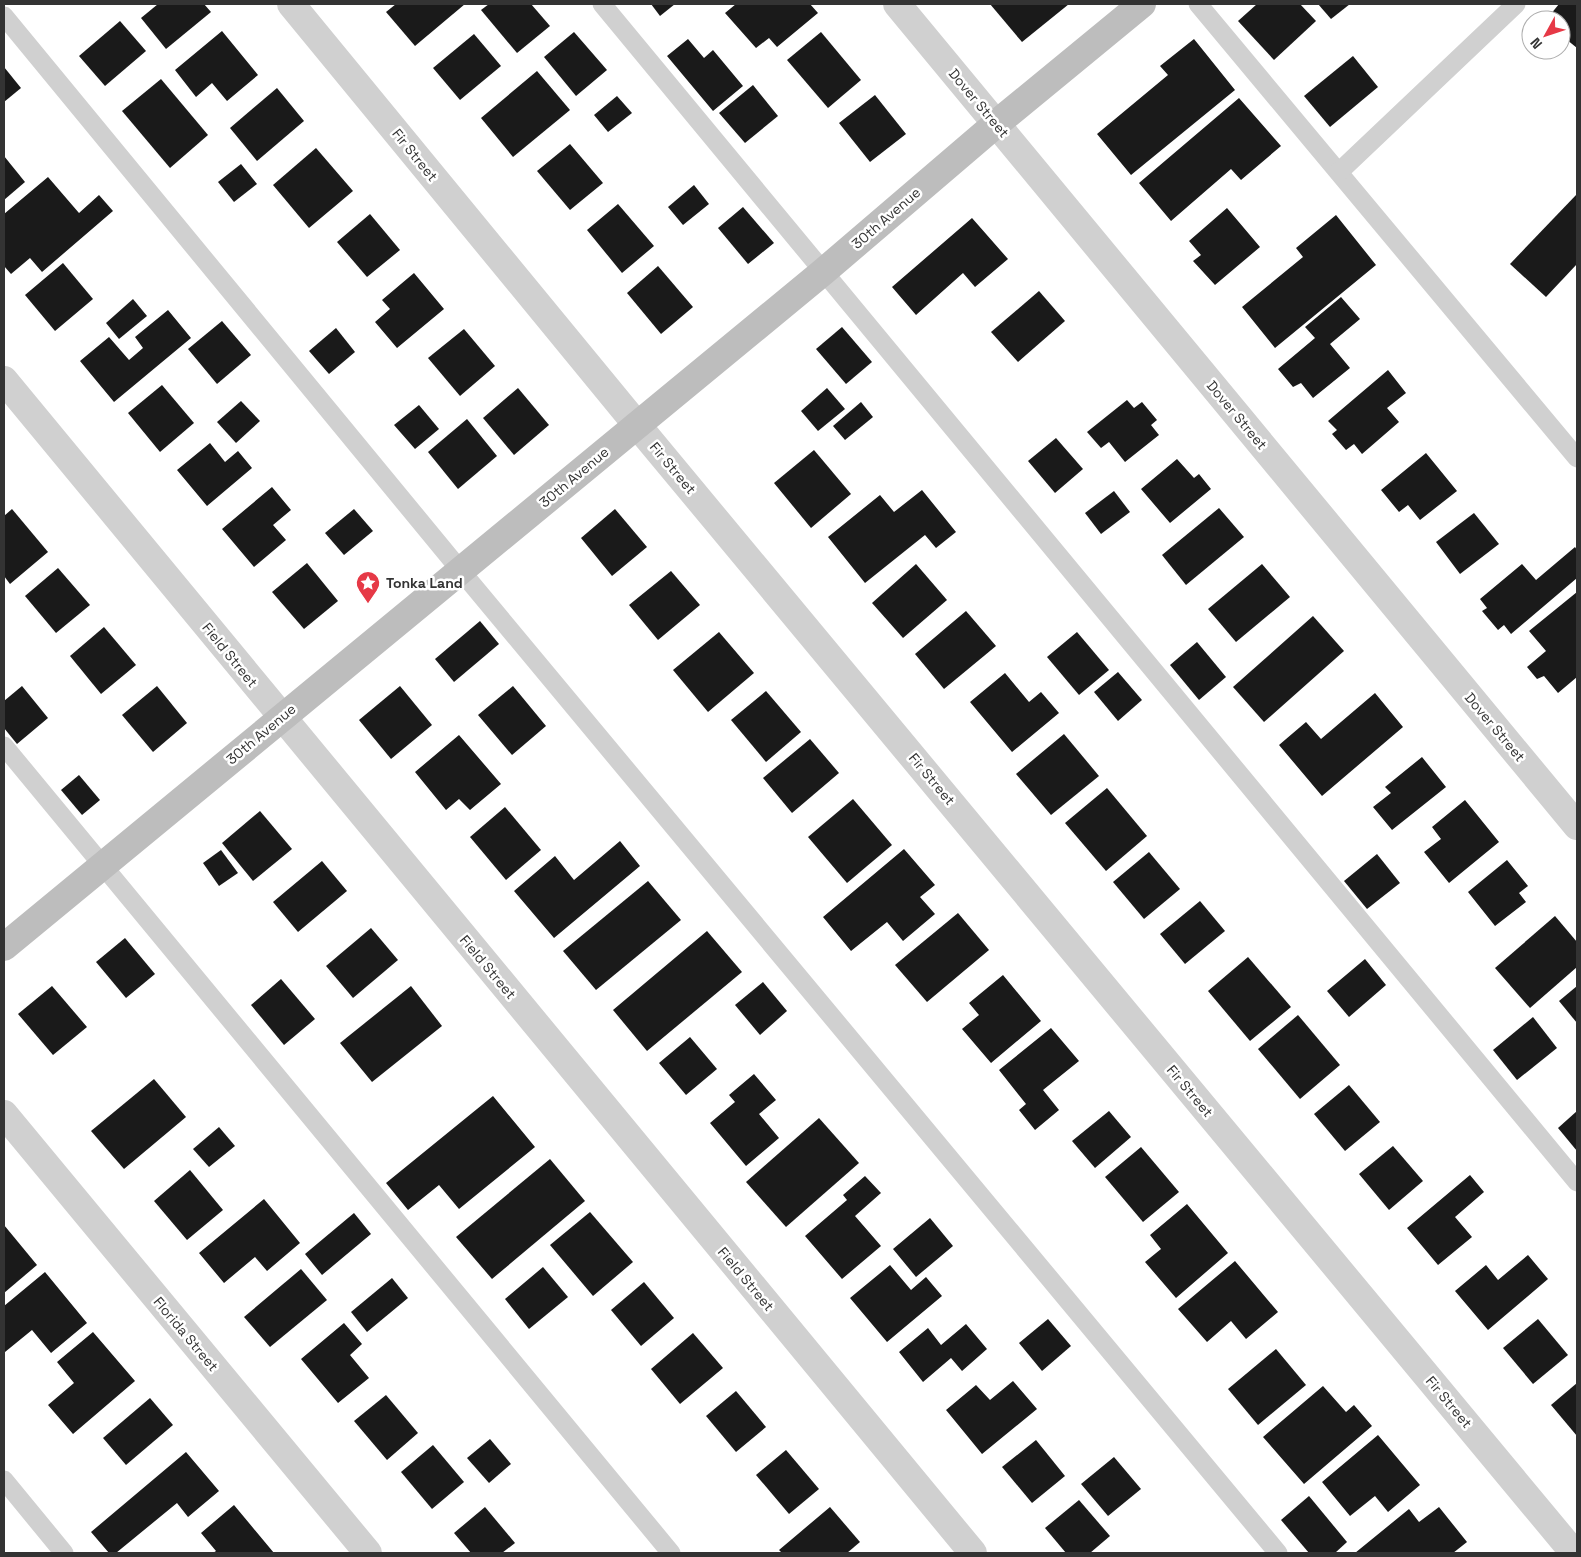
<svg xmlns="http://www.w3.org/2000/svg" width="1581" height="1557" viewBox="0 0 1581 1557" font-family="'Space Grotesk',sans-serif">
	<rect width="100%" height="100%" fill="#fff"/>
	<!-- building -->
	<g fill="#1a1a1a">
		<polygon points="158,4 204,4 211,12 166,49 141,18"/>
		<polygon points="396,4 465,4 415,46 386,12"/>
		<polygon points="489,4 531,4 550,26 517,53 481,10"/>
		<polygon points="651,4 675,4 660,16"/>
		<polygon points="736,4 810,4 818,13 777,47 769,38 756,48 725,13"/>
		<polygon points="990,4 1069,4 1022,42"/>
		<polygon points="1257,4 1300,4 1316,21 1274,60 1238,21"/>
		<polygon points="1318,4 1350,4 1331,19"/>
		<polygon points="1559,4 1577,4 1577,48 1561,35 1561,20 1546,20"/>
		<polygon points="120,21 146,51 105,86 79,56"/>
		<polygon points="222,31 258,75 227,101 212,83 196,97 175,70"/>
		<polygon points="574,32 607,70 576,96 544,57"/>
		<polygon points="821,32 861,80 828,108 787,60"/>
		<polygon points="474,34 501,66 460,100 433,68"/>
		<polygon points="688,39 704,58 713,50 743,86 713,111 667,56"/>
		<polygon points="1194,39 1235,90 1131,175 1097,134 1168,75 1160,66"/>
		<polygon points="1353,56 1378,87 1330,127 1304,96"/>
		<polygon points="4,67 21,88 4,102"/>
		<polygon points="537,71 570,110 513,157 481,118"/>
		<polygon points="161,79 208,135 170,168 122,111"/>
		<polygon points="753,85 778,116 745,143 719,113"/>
		<polygon points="277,88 304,121 257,161 230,128"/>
		<polygon points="875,95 906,134 870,162 839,123"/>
		<polygon points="617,96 632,113 608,132 594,115"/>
		<polygon points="1239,98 1281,146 1241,180 1231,169 1171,221 1139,183"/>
		<polygon points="570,144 603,183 570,210 537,171"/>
		<polygon points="316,148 353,191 309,228 273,185"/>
		<polygon points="4,156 25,182 4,200"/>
		<polygon points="241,164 257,184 234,202 218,182"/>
		<polygon points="48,177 79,213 99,195 113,211 42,272 30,258 11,274 4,266 4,214"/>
		<polygon points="694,185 709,204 683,225 668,207"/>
		<polygon points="1577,194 1577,264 1546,297 1510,264"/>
		<polygon points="618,204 654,246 622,273 587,230"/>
		<polygon points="743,207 774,243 748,264 718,228"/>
		<polygon points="1227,208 1260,247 1215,285 1193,261 1201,255 1189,241"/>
		<polygon points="370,214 400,250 367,277 337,242"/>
		<polygon points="1336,215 1376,265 1275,348 1242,307 1303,257 1296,248"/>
		<polygon points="972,218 1008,259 975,287 963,273 916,315 892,287"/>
		<polygon points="63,263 93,299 55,331 25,295"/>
		<polygon points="658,266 693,307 661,334 627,293"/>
		<polygon points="414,273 444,309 397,348 375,322 390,309 382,300"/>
		<polygon points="1039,291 1065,321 1018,362 991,332"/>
		<polygon points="1341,297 1360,319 1330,344 1350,368 1313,398 1301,383 1293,387 1278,369 1315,338 1305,327"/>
		<polygon points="133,299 147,316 119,339 106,323"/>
		<polygon points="168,310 191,338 114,402 80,361 109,337 129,360 143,348 135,337"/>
		<polygon points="222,321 251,355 217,384 188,349"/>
		<polygon points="842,327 872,362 846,384 816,349"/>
		<polygon points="336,328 355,352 329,374 309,351"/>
		<polygon points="464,329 495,366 460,396 428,358"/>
		<polygon points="1388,370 1406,393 1387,408 1399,422 1362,454 1354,444 1346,450 1332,434 1337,430 1328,421"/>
		<polygon points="162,385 194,423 160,452 128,413"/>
		<polygon points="518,388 549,425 514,455 483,418"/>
		<polygon points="827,388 845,409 818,431 801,411"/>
		<polygon points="1127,400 1134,408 1142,402 1157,420 1151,425 1159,435 1125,462 1109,442 1101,448 1087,432"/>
		<polygon points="241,401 260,421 236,443 217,422"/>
		<polygon points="861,402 873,417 845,440 833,426"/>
		<polygon points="419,405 439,429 415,449 394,425"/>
		<polygon points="467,419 497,456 458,489 428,452"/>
		<polygon points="1056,438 1083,469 1055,493 1028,461"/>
		<polygon points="210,443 225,462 238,451 252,468 207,506 177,470"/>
		<polygon points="814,450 851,494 811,528 774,483"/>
		<polygon points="1426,453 1457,491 1420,520 1408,505 1399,512 1381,490"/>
		<polygon points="1177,459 1194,478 1199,474 1211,489 1170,523 1141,489"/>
		<polygon points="272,487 291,510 273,525 286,540 254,567 222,529"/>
		<polygon points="922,490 956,532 936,548 925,535 865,583 828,537 880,495 894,512"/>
		<polygon points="1114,491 1130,512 1101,534 1085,513"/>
		<polygon points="1219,508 1244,537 1186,585 1162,555"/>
		<polygon points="12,509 48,552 10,584 4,576 4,516"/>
		<polygon points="354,509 373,531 344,555 325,533"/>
		<polygon points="615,509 647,547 612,576 581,538"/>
		<polygon points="1474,513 1499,544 1460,574 1436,542"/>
		<polygon points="1575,547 1577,550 1577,578 1511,634 1504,625 1498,630 1482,611 1487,608 1480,599 1522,564 1536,580"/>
		<polygon points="307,563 338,601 304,629 272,592"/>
		<polygon points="916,564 947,600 903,638 872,603"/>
		<polygon points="1262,564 1290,597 1236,642 1208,609"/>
		<polygon points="58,568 90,605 56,633 25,596"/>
		<polygon points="671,571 700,605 658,640 629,605"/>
		<polygon points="1577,592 1577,677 1558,693 1544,676 1537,679 1527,667 1546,651 1529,631"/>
		<polygon points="966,611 996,646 944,689 915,654"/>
		<polygon points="1313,616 1344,651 1264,722 1233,687"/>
		<polygon points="480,621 499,644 454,682 435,659"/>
		<polygon points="104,627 136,665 101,694 70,656"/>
		<polygon points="719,632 754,673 708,712 673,670"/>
		<polygon points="1077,632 1109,670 1079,695 1047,657"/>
		<polygon points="1197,642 1226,677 1199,700 1170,665"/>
		<polygon points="1118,672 1142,700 1118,721 1094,692"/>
		<polygon points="1005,673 1029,702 1041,692 1059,713 1012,752 970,702"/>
		<polygon points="22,686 48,718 17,744 4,728 4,701"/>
		<polygon points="157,686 187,723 153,752 122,715"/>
		<polygon points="400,686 432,725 391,759 359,720"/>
		<polygon points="513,686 546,726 512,755 478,715"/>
		<polygon points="766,691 801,732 766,762 731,720"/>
		<polygon points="1375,693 1403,727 1322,796 1279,745 1306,722 1321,739"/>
		<polygon points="1064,734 1099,776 1051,815 1016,774"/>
		<polygon points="459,735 501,784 470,810 459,799 446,810 415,772"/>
		<polygon points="810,739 839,773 792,813 763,778"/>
		<polygon points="1422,757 1446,787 1392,830 1373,807 1391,793 1385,787"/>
		<polygon points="79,775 100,800 82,815 61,790"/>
		<polygon points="1107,788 1147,836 1106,871 1065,823"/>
		<polygon points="853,799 892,845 847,883 808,837"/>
		<polygon points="1465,800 1499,842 1449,883 1424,852 1441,839 1432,827"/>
		<polygon points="505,807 541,850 506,880 470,837"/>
		<polygon points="260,811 292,849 253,881 222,843"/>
		<polygon points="620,841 640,866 554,938 514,891 555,856 574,880"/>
		<polygon points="904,849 935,885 920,897 935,914 903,941 887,922 851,951 823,917"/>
		<polygon points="221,850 238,873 219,886 203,863"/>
		<polygon points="1149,852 1180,889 1144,919 1113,882"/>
		<polygon points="1377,854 1400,883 1367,909 1344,881"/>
		<polygon points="1507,860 1528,886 1519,893 1526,902 1495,926 1468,892"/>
		<polygon points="322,861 347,891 298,932 273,902"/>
		<polygon points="648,881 681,920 596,990 563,951"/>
		<polygon points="1200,901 1225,931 1185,964 1160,934"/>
		<polygon points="958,913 989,950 927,1002 895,965"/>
		<polygon points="1555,916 1577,942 1577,967 1530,1008 1495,968"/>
		<polygon points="371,928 398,960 353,998 326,966"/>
		<polygon points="707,931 742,972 647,1051 613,1010"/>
		<polygon points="125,938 155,974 126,998 96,962"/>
		<polygon points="1248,957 1291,1007 1250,1041 1208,991"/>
		<polygon points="1365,959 1386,985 1349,1017 1327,991"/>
		<polygon points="1003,975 1041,1021 991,1063 962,1029 979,1015 969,1003"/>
		<polygon points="281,979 315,1019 284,1045 251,1005"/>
		<polygon points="763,982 787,1011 760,1035 735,1005"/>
		<polygon points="52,986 87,1027 53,1055 18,1014"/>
		<polygon points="411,986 442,1026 372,1082 340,1043"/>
		<polygon points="1577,986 1577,1023 1559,1001"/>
		<polygon points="1298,1015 1340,1065 1300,1099 1258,1049"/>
		<polygon points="1533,1017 1557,1048 1517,1080 1493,1050"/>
		<polygon points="1051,1028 1079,1061 1043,1090 1059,1110 1035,1130 1019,1110 1026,1104 999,1070"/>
		<polygon points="690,1037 717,1069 686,1095 659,1063"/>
		<polygon points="754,1074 776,1100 759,1114 779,1138 746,1166 710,1123 735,1102 729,1095"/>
		<polygon points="154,1079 186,1117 124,1169 91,1131"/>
		<polygon points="1349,1085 1380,1122 1345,1151 1314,1114"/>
		<polygon points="493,1096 535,1147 459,1209 439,1185 408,1210 386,1183"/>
		<polygon points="1109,1111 1131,1137 1095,1168 1072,1141"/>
		<polygon points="1577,1111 1577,1151 1558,1128"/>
		<polygon points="819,1118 859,1163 786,1227 746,1182"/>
		<polygon points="219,1127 235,1146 209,1167 193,1149"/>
		<polygon points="1393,1146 1423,1181 1389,1210 1359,1174"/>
		<polygon points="1141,1147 1179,1192 1143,1222 1105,1177"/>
		<polygon points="550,1159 585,1201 492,1279 456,1237"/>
		<polygon points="190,1170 223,1210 187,1240 154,1201"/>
		<polygon points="1470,1175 1484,1192 1455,1217 1472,1237 1438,1265 1407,1228"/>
		<polygon points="865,1176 881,1193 855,1216 881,1246 842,1279 805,1236 847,1200 843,1195"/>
		<polygon points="264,1199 300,1243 267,1271 255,1257 224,1283 199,1253"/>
		<polygon points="1187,1204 1228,1253 1176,1298 1145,1262 1161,1249 1150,1235"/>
		<polygon points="590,1212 633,1262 593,1296 550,1245"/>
		<polygon points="354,1213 371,1234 322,1275 305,1254"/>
		<polygon points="930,1218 953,1246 916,1277 893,1249"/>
		<polygon points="4,1225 37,1265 4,1293"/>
		<polygon points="1528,1255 1548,1279 1488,1330 1455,1291 1486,1265 1498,1280"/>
		<polygon points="1235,1261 1278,1312 1246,1339 1231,1321 1207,1342 1178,1309"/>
		<polygon points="890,1265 911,1290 926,1277 942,1296 887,1342 850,1298"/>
		<polygon points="543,1267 568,1297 529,1329 505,1299"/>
		<polygon points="301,1269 327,1300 270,1347 244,1317"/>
		<polygon points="45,1272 87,1323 51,1353 32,1330 5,1352 4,1350 4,1306"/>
		<polygon points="392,1278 408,1298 367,1332 351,1312"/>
		<polygon points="644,1282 674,1318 641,1346 611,1310"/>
		<polygon points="1048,1319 1071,1346 1042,1371 1019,1343"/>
		<polygon points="1538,1319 1568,1355 1533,1384 1503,1348"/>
		<polygon points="344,1323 362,1344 350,1355 369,1378 338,1403 301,1359"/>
		<polygon points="966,1324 987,1349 962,1371 951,1358 923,1382 899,1352 928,1328 941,1345"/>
		<polygon points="93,1332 135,1381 73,1434 48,1405 74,1383 57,1362"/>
		<polygon points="693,1333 723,1368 680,1404 651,1369"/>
		<polygon points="1276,1349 1306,1385 1258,1425 1228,1389"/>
		<polygon points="1013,1381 1037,1409 982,1454 946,1410 976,1385 990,1400"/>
		<polygon points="1577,1383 1577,1436 1551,1405"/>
		<polygon points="1323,1386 1346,1412 1354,1405 1372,1426 1304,1484 1263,1437"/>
		<polygon points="736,1391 766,1427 736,1452 706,1416"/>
		<polygon points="386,1395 418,1433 387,1460 354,1421"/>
		<polygon points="150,1398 173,1425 126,1465 103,1438"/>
		<polygon points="1378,1435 1420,1485 1388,1512 1375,1496 1350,1516 1322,1482"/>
		<polygon points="490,1439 511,1464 489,1483 467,1458"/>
		<polygon points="1036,1440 1065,1476 1032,1503 1002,1467"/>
		<polygon points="433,1445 464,1482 432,1509 401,1472"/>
		<polygon points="786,1450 819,1489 789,1514 756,1475"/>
		<polygon points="186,1452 219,1491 188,1517 177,1503 116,1553 109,1553 91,1532"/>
		<polygon points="1114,1457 1141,1489 1108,1516 1081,1484"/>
		<polygon points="1309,1496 1347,1542 1335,1553 1309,1553 1281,1520"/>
		<polygon points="1079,1500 1110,1536 1090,1553 1066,1553 1045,1528"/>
		<polygon points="234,1505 274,1553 213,1553 216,1551 201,1533"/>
		<polygon points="485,1507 515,1543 502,1553 471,1553 454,1533"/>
		<polygon points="830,1507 860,1542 847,1553 782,1553 779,1550"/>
		<polygon points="1439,1507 1467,1542 1453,1553 1355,1553 1409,1509 1419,1522"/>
	</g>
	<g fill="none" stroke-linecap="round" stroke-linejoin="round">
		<!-- lane -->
		<g stroke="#d0d0d0" stroke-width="19">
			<polyline points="602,4 1577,1182"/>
			<polyline points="1198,4 1577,458"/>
			<polyline points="4,16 461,571 1278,1553"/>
			<polyline points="1339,172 1516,4"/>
			<polyline points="4,746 671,1553"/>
			<polyline points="4,1480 64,1553"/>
		</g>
		<!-- street -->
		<g stroke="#d0d0d0" stroke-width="28">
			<polyline points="291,4 637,425 1574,1553"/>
			<polyline points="897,4 1577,826"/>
			<polyline points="4,380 973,1553"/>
			<polyline points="4,1114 368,1553"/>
		</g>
		<!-- secondary -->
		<polyline stroke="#bdbdbd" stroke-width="28" points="4,947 823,272 996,124 1142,4"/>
	</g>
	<!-- icons -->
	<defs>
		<g id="sight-pin" transform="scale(1.25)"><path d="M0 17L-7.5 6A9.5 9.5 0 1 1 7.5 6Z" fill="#e63946" stroke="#fff"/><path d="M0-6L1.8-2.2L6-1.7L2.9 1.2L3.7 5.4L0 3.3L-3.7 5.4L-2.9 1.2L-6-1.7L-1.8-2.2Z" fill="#fff"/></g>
	</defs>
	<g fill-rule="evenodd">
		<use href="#sight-pin" x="368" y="583"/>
	</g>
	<g text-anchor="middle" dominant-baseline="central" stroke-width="5" stroke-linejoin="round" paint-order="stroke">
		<!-- street labels -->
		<g font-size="14" fill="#333" stroke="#fff">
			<text transform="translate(979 103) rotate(50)">Dover Street</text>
			<text transform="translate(415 155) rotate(51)">Fir Street</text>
			<text transform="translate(886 218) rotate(-41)">30th Avenue</text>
			<text transform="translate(1237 415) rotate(50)">Dover Street</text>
			<text transform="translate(673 468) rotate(50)">Fir Street</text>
			<text transform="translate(574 477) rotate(-40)">30th Avenue</text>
			<text transform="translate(230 655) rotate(51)">Field Street</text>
			<text transform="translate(1495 727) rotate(50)">Dover Street</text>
			<text transform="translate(261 734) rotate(-40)">30th Avenue</text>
			<text transform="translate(932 779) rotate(50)">Fir Street</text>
			<text transform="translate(488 967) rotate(50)">Field Street</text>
			<text transform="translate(1190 1091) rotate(50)">Fir Street</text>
			<text transform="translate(746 1279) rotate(50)">Field Street</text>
			<text transform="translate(186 1334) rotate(50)">Florida Street</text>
			<text transform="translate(1449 1402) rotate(50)">Fir Street</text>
		</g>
		<!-- poi labels -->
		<g font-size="14" font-weight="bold" fill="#333" stroke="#fff" text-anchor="start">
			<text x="386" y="583">Tonka Land</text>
		</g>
	</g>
	<!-- border -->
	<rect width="1581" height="1557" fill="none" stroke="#333333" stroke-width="10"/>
	<!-- north arrow -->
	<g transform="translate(1546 35) rotate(230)"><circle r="24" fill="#ffffff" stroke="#adadad"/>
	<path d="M0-4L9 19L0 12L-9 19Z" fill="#e63946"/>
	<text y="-8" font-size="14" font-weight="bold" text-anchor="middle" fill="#333333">N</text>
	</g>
</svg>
